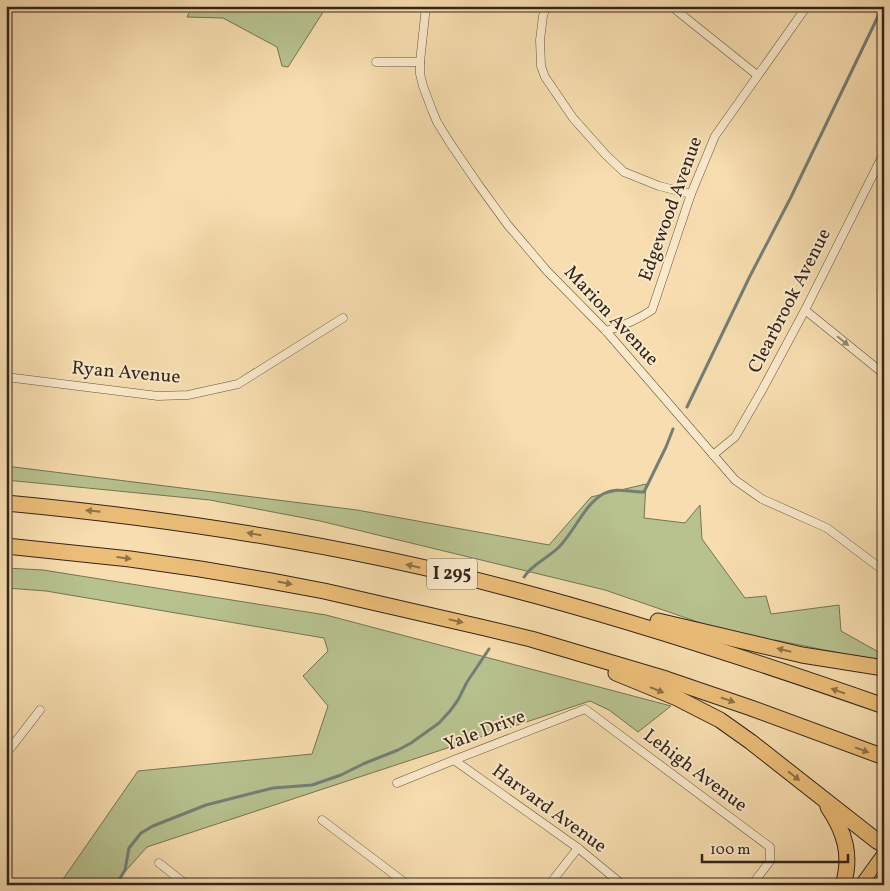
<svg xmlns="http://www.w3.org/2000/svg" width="890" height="891" viewBox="0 0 890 891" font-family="Vollkorn,serif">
	<rect width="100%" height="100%" fill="#f7ddaf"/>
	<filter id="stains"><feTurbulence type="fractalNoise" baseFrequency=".004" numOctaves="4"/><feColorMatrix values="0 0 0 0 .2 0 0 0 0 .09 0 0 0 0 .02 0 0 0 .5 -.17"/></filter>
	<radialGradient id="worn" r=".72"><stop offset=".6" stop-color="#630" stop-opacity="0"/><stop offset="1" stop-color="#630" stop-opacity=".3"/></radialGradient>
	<!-- green -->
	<g fill="#b7c28f" stroke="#747456">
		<polygon points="192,6 327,6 288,67 282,66 277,47 223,18 187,17"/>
		<polygon points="6,466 357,510 549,545 591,497 646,484 644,518 685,523 700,505 702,539 745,598 766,596 771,614 839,605 841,631 884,655 884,662 775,640 779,650 605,590 320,521 210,500 6,480"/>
		<polygon points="6,568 43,570 326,615 671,706 638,732 609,710 590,701 147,847 113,885 59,885 138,771 312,754 328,706 303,676 328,651 324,638 46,591 6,588"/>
	</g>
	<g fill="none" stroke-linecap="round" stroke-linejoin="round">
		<!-- stream -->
		<g stroke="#737e77" stroke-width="3">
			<polyline points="687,407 750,276 790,199 883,6"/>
			<path d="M524,577C532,564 548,558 559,547C574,532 585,504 603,494C617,486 630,493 644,492L666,447L673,429"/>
			<polyline points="116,885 125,870 129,848 141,833 153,826 206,805 273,788 312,785 341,775 363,764 398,750 411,743 439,723 450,711 458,700 467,682 489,649"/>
		</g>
		<!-- minor casing -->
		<g stroke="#635341" stroke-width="9">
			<g id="minor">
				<polyline points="426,6 420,62 420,74 423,86 432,110 437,122 450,143 478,184 507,224 547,271 606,331 735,480 762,499 827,528 884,571"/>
				<polyline points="546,6 543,16 540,40 541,66 545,77 573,118 606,155 624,172 659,186 691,194"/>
				<polyline points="671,6 757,75"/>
				<polyline points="376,62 420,62"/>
				<polyline points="805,310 884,374"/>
				<path d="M606,331C623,326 637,320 652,310L691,194L715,136L807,6"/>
				<polyline points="6,377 158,396 188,395 238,384 343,318"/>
				<polyline points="713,455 735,437 761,392 805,310 884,153"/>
				<polyline points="6,754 40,710"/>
				<polyline points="454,760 578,848 623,885"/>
				<polyline points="397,783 454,760 585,709 770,847 770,861 752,885"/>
				<polyline points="322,820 408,885"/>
				<polyline points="159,863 187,885"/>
				<polyline points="549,885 578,848"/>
			</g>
		</g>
		<!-- primary casing -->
		<g stroke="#32251c" stroke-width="14">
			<g id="primary">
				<polyline points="861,885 884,853"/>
				<polyline points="879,885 884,879"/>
			</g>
		</g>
		<!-- motorway casing -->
		<g stroke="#32251c" stroke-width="17">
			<g id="motorway">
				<path d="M6,503C177,519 346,545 511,589C637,622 761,663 884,706"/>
				<polyline points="6,546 130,559 200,569 271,581 324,591 485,628 531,639 666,679 751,708 884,757"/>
				<polyline points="658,621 802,655 884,668"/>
				<polyline points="616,673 677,698 720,720 751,742 877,841 884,845"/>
				<path d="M828,807C845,832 852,856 843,885"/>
			</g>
		</g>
		<!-- minor -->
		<use href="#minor" stroke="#fae9cb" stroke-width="8"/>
		<!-- primary -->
		<use href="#primary" stroke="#ecbe78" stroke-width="12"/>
		<!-- motorway -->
		<use href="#motorway" stroke="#ecbe78" stroke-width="15"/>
	</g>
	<!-- one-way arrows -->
	<defs><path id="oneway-solid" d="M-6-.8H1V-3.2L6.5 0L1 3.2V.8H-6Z" transform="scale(1.25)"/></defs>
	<use fill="#968774" href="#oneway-solid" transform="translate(843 341) rotate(39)"/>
	<g fill="#8f724a">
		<use href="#oneway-solid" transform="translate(93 511) rotate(-174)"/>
		<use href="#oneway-solid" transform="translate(254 534) rotate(-170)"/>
		<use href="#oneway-solid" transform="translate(124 558) rotate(7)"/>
		<use href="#oneway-solid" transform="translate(413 566) rotate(-167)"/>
		<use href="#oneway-solid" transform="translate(285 583) rotate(11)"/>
		<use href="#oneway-solid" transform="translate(456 621) rotate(13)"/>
		<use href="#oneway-solid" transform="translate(784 650) rotate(-167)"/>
		<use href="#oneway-solid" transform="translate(657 690) rotate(22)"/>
		<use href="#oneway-solid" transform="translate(838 691) rotate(-161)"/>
		<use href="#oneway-solid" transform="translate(728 700) rotate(19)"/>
		<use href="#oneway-solid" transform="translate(862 750) rotate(20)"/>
		<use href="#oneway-solid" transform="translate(794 776) rotate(38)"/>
	</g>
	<g text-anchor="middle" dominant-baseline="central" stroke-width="4" stroke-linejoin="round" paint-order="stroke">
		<!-- shield labels -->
		<rect fill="#fae9cb" stroke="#6e6050" stroke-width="1" x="427" y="558.5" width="50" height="31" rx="4"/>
		<g font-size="18" font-weight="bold" fill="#32251c">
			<text x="452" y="574">I 295</text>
		</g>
		<!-- street labels -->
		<g font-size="19" fill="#32251c" stroke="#fae9cb">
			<text transform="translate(671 209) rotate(-70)">Edgewood Avenue</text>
			<text transform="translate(790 301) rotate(-63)">Clearbrook Avenue</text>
			<text transform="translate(611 316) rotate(47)">Marion Avenue</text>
			<text transform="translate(126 373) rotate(5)">Ryan Avenue</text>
			<text transform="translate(485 731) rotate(-21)">Yale Drive</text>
			<text transform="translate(695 771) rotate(37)">Lehigh Avenue</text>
			<text transform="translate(549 809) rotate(36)">Harvard Avenue</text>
		</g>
	</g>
	<!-- margin -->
	<rect width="890" height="891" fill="none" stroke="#f7ddaf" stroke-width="25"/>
	<rect x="8" y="8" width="875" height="876" fill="none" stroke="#32251c" stroke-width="2.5"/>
	<rect x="12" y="12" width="865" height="866" fill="none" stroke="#32251c"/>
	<!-- scale -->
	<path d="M702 854v8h146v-8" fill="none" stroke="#32251c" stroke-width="2.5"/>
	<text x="710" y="854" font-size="15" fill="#32251c" stroke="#fae9cb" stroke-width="4" paint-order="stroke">100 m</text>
	<rect width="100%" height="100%" filter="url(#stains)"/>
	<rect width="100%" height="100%" fill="url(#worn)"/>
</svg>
